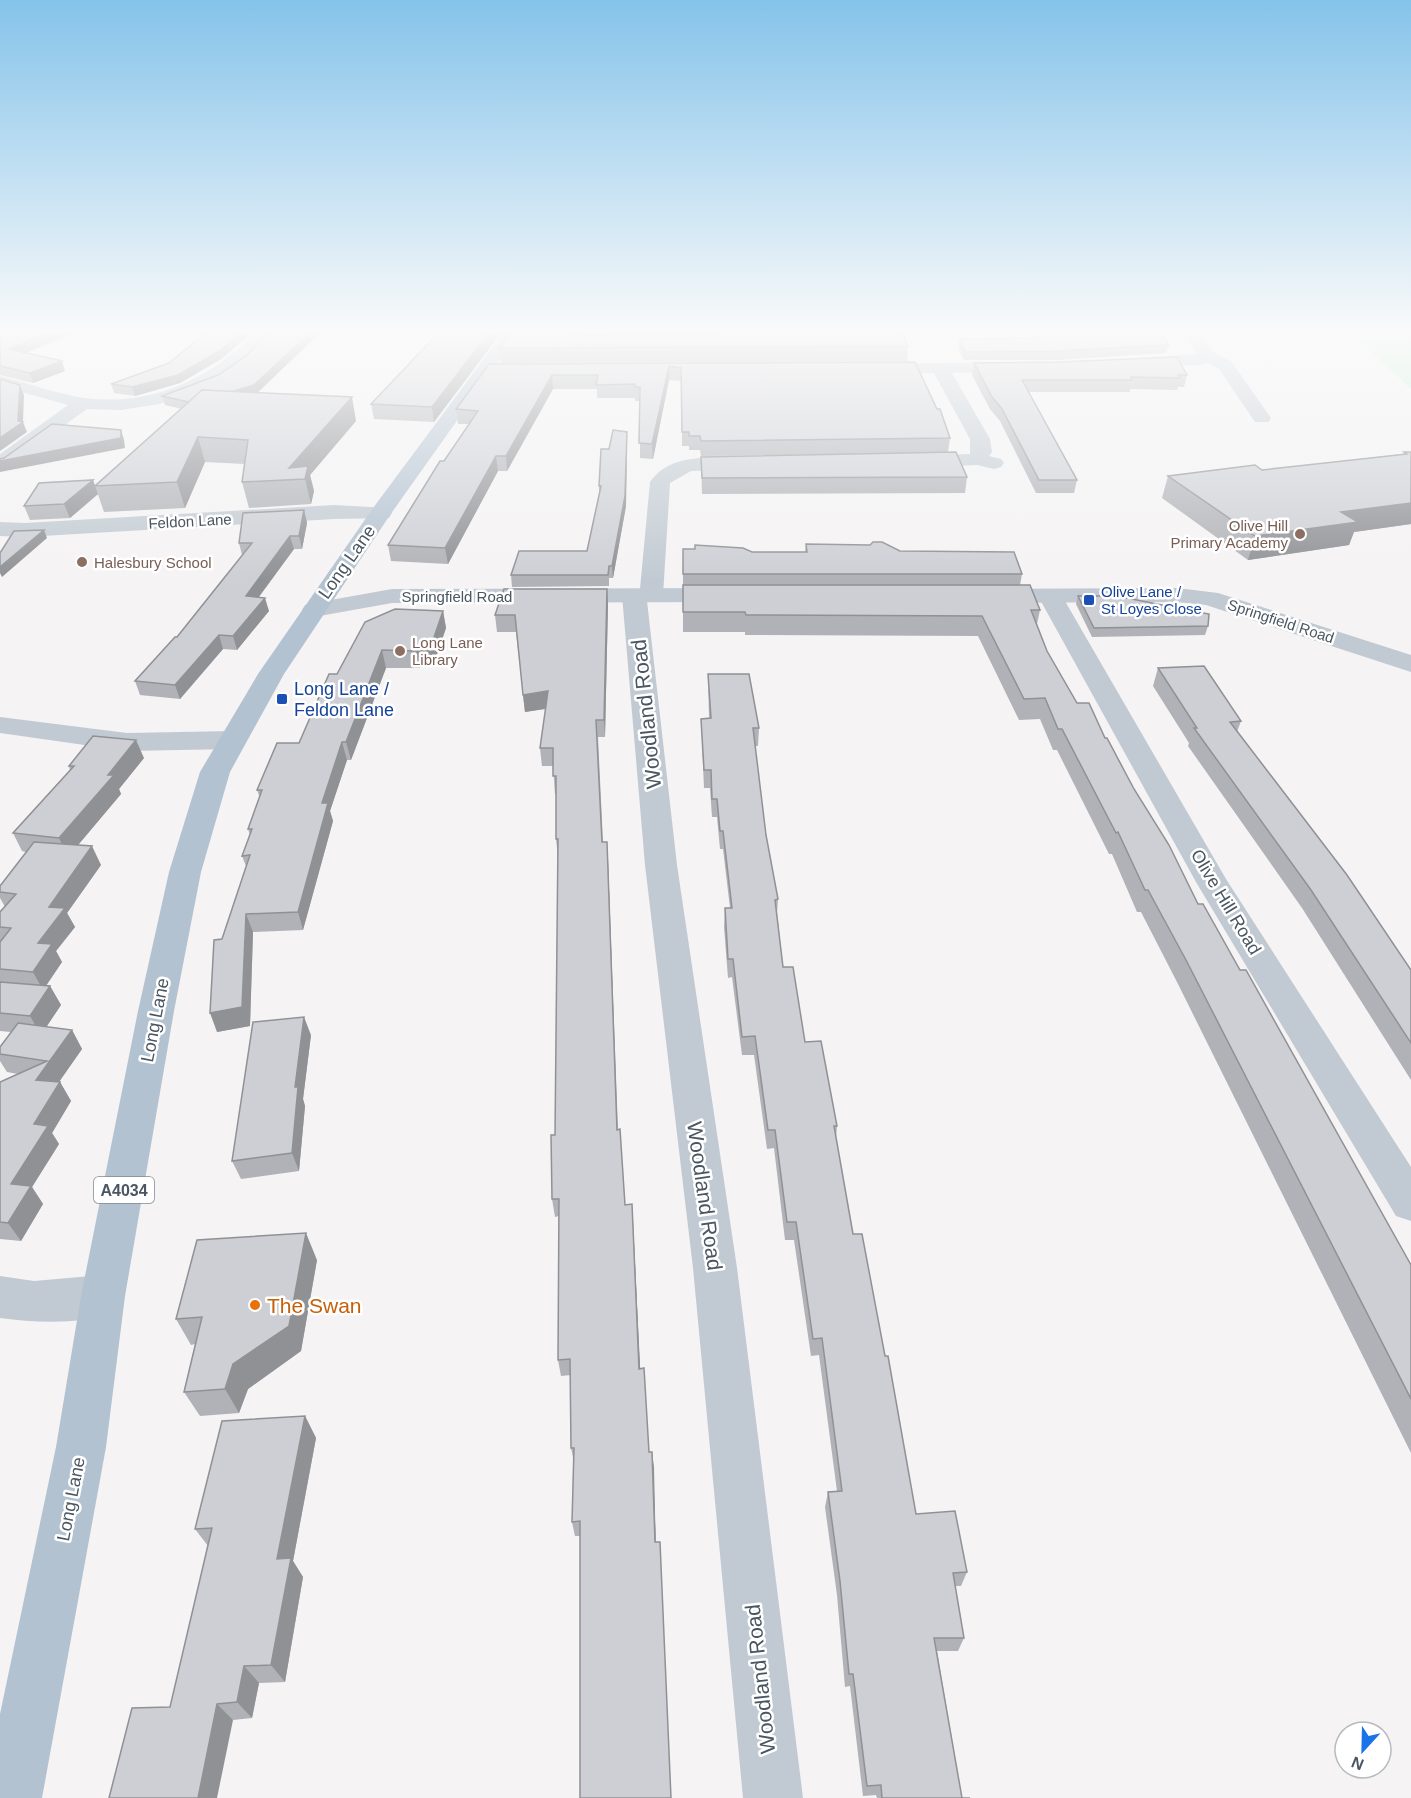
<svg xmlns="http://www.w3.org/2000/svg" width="1411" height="1798" viewBox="0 0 1411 1798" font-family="Helvetica,sans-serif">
	<rect width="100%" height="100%" fill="#f5f3f3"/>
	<!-- green -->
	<polygon fill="#c3f1d5" points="1347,329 1411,329 1411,389"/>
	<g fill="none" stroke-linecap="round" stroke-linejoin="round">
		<!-- minor -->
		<g fill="#c1cad2" fill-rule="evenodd">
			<path d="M260,329H277L246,362L219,381L184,396L159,404L121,410L87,409L7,467L0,469V454L68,405L0,386V376C28,383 57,394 85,398C155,407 213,377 260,329Z"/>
			<polygon points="1179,329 1195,329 1213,352 1231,361 1271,418 1269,422 1255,422 1219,369 1207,363 1200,365 1129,367 1126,363 1129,359 1135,358 1197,354"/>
			<polygon points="1018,362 1024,363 1027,367 1024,371 952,373 990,439 992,452 989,456 1001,459 1004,463 1001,467 994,469 977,465 914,468 907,466 904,462 907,458 914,456 970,454 970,439 934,373 874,374 868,373 865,369 868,365 874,364"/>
			<path d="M699,458H745L752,460L755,464L752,468L745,470L691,471L670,483L663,595L660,600L647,601L677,865L737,1268L803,1798H743L693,1268L645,865L622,595L625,590L640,589L650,482C662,465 679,460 699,458Z"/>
			<polygon points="334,505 389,508 392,513 389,518 334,519 25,537 0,536 0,522 25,523"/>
			<polygon points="1050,589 1059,591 1062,596 1226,879 1411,1167 1411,1221 1396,1216 1196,882 1038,596 1041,591"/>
			<polygon points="0,717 127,733 233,731 243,734 247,740 243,746 233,749 127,751 0,733"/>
			<path d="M103,1275L119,1281L125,1296L119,1311C82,1325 38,1323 0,1318V1276L34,1281Z"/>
		</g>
		<!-- tertiary -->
		<g fill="#c1cad2" fill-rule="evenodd">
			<polygon points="727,588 736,590 739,595 736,600 727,602 392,603 314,617 305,615 302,610 305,605 314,603 392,589"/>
			<polygon points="1177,588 1218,593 1411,655 1411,672 1206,605 1177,602 989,603 980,601 977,596 980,591 989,589"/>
		</g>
		<!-- primary -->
		<polygon fill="#b3c2d1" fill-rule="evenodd" points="506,329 522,329 390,515 284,674 230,772 201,872 174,1011 125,1296 106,1447 42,1798 0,1798 0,1714 56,1447 81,1296 138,1011 169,872 200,772 258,674 373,508"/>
	</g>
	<!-- wall -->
	<g fill="#b0b2b7">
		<polygon points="0,329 84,329 26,353 65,371 33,383 0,375"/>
		<polygon points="211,329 257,329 221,359 180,383 135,396 114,393 111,384 169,363"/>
		<polygon points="271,329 324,329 257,393 356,421 310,475 314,491 311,504 249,508 242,482 245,464 205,462 185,508 104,512 95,486 182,409 165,405 162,396 218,375 246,356"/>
		<polygon points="437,329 504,329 434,422 374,419 371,404 438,333"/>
		<polygon points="1035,329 1123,331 1122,329 1159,329 1169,345 1166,353 1057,360 964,360 958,348 959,339 1034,338"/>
		<polygon points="579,335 908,346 907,361 501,363 499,348"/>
		<polygon points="915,362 950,438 948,452 967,477 965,493 702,494 701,457 878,454 701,456 700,450 689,450 689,446 682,446 682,381 669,380 653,459 640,458 640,401 635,401 635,398 597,398 597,389 553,389 507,471 498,471 448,564 391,561 388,545 469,424 458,424 456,409 489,364"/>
		<polygon points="974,363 1187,375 1184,387 1178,387 1177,390 1130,389 1130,392 1028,392 1077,480 1074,493 1036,493 1000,421 990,409 972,375"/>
		<polygon points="627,432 626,506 613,578 609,578 609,586 512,587 511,575 587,551 599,494 599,486"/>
		<polygon points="1404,452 1411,452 1411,524 1354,532 1349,545 1248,560 1162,498 1168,476 1262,470 1403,454"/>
		<polygon points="93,480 98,494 70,518 30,520 24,506"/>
		<polygon points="304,510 307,523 302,549 294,549 259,597 269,611 237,650 223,649 180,699 140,695 135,681 177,637 242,555 239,543"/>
		<polygon points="806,544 900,551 1022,574 1020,585 1040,610 1037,624 1047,651 1077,703 1105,738 1198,904 1240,970 1411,1265 1411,1453 1177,982 1141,912 1137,912 1112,854 1109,854 1057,750 1053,750 1040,719 1019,720 978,636 745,635 745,632 683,632 683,549 752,552 805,552"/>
		<polygon points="607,589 608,605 605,737 598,737 603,842 608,860 618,1130 625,1205 633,1222 640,1369 649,1452 652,1452 656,1542 661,1556 580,1536 575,1536 572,1522 574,1462 571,1448 571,1375 561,1376 558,1360 559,1216 555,1217 552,1199 555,1135 558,857 556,839 556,794 555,794 553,766 542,766 540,748 546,709 525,712 516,632 497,632 495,615"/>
		<polygon points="1078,596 1208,626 1205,635 1092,637 1076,604"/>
		<polygon points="443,611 446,628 435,660 419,668 386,668 351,760 347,760 330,811 333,821 303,930 253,932 250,1026 217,1032 222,939 246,866 242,856 250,835 248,829 260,798 257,790 299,743 337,674"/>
		<polygon points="1158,668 1241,721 1237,732 1411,970 1411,1080 1302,908 1188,746 1189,743 1153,686"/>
		<polygon points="708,674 759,728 758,746 755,746 766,835 778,899 777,913 783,967 805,1042 837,1126 836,1138 853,1234 916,1514 967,1572 961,1586 955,1586 964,1638 958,1651 937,1651 962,1798 970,1798 877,1798 876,1795 863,1796 850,1686 845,1687 837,1595 825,1507 828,1492 837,1491 819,1355 811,1356 794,1240 785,1240 774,1148 767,1149 754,1055 742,1055 732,977 728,978 724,927 725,908 730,908 723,849 720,849 717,817 712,817 710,788 704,788 701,719 709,718"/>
		<polygon points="144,758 119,789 121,794 78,845 101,865 67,913 75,927 56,951 62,962 46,986 50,986 61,1005 46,1027 72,1030 82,1049 59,1082 60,1082 71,1101 52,1133 59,1144 32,1187 43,1204 21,1241 0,1239 0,1082 18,1074 7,1072 0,1061 0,1054 11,1032 0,1031 0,912 5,907 0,898 0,886 26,852 22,851 13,833 70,770 69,766"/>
		<polygon points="311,1035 303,1099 305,1106 299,1171 241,1179 232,1161"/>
		<polygon points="317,1260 301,1351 248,1389 239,1413 200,1416 184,1392 195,1344 191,1345 176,1319"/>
		<polygon points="305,1416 316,1438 293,1561 303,1577 285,1682 259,1683 252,1718 233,1720 170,1707 208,1546 195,1529"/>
	</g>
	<!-- shaded-wall -->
	<g fill="#909195">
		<polygon points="58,329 84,329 13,358 9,349"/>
		<polygon points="246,329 257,329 221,359 180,383 135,396 132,387"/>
		<polygon points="314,329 324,329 256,394 192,411"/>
		<polygon points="492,329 504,329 434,422 432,407"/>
		<polygon points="573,329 582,329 571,349 570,335"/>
		<polygon points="62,361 65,371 33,383 30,373"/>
		<polygon points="669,366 669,380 653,459 652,444"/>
		<polygon points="552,375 553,389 507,471 506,456"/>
		<polygon points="20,385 24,395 23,422 27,432 0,451 0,438 18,421"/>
		<polygon points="352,397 356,421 310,475 314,491 311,504 305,479 289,468"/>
		<polygon points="121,430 124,440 125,448 0,472 0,461"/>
		<polygon points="627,432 626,506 613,578 612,566"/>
		<polygon points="198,437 205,462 185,508 177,482"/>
		<polygon points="496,456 498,471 448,564 445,548"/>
		<polygon points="93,480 98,494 70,518 64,504"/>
		<polygon points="1411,503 1411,524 1354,532 1349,545 1248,560 1255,536 1341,512"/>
		<polygon points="304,510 307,523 302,549 299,536"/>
		<polygon points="44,530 47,538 2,577 0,573 0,567"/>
		<polygon points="290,536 294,549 249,610 246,596"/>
		<polygon points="607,589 608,605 605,737 604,720"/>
		<polygon points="265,598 269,611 237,650 233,636"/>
		<polygon points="443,611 446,628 435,660 419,668 416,651"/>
		<polygon points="219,635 223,649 180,699 175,685"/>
		<polygon points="382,650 386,668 351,760 346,742"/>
		<polygon points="548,691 550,708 525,712 523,695"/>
		<polygon points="136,740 144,758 119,789 121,794 68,857 59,838 108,775"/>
		<polygon points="342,742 347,760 330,811 333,821 303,930 298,912 322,803"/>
		<polygon points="607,842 608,860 618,1148 617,1130"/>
		<polygon points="92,846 101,865 67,913 75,927 56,951 62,962 43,990 33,972 38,943 49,907"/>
		<polygon points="246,914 253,932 250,1026 217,1032 210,1013"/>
		<polygon points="50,986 61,1005 41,1035 30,1016"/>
		<polygon points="304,1017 311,1035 303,1099 305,1106 299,1171 292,1153 295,1087"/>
		<polygon points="72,1030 82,1049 47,1099 36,1080"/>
		<polygon points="60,1082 71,1101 52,1133 59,1144 32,1187 43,1204 21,1241 8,1223 11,1184 34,1124"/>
		<polygon points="632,1204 633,1222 641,1385 639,1369"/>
		<polygon points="306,1233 317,1260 301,1351 248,1389 239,1413 225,1389 233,1364"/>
		<polygon points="305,1416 316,1438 293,1561 303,1577 285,1682 271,1665 277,1559"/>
		<polygon points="652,1452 654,1467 656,1557 655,1542"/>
		<polygon points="244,1666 259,1683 252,1718 237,1702"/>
		<polygon points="217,1704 233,1720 217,1798 198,1798"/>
	</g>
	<!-- building -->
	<g fill="#cdcfd5" stroke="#909195" stroke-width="1.5">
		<polygon points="0,329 58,329 9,349 62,361 30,373 0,366"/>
		<polygon points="211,329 246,329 219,351 178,375 132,387 111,384 169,363"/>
		<polygon points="271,329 314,329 254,385 231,392 202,390 189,402 162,396 218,375 246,356"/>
		<polygon points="442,329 492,329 432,407 371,404"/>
		<polygon points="513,329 573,329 570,335 901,330 908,346 499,348"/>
		<polygon points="1035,329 1129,332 1128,329 1159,329 1169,345 1059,351 965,352 959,339 1037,338"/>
		<polygon points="1177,357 1187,375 1178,375 1180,378 1131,377 1132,380 1022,380 1077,480 1039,480 1002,409 992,397 974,363 1059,362"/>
		<polygon points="915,362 937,409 940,409 950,438 701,441 700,436 689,436 689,432 682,432 681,368 669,366 652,444 639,443 640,387 635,387 635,384 596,385 598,375 552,375 506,456 496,456 445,548 388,545 440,461 444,461 478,411 456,409 489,364"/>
		<polygon points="0,379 20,385 18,421 23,422 0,438"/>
		<polygon points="202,390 352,397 289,468 308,466 305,479 242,482 248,440 198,437 177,482 95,486"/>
		<polygon points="52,424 121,430 121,438 0,461 0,459 4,458"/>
		<polygon points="613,430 627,432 625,496 612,566 609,566 608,575 511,575 519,551 587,551 601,486 599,486 601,449 609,449"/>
		<polygon points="956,452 967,477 702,478 701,457"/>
		<polygon points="1404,452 1411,452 1411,503 1341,512 1358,522 1255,536 1168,476 1255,465 1262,470 1407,454"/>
		<polygon points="93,480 64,504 24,506 39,483"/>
		<polygon points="304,510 299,536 290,536 246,596 265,598 233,636 219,635 175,685 135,681 175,637 177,637 252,543 239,543 243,513"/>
		<polygon points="44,530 0,567 0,553 14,531"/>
		<polygon points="873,542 882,542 900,551 1014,552 1022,574 683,574 683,549 695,549 695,545 743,548 752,552 807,552 806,544 870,545"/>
		<polygon points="683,585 1030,585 1040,610 1031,610 1047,651 1077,703 1089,703 1105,738 1107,738 1134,789 1169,845 1198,904 1203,904 1240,970 1246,970 1411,1265 1411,1399 1186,960 1148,890 1145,890 1118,832 1116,833 1062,729 1058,729 1045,698 1024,699 982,616 746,615 745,612 683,612"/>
		<polygon points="504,589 607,589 604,720 596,720 602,842 607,842 617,1130 620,1129 625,1205 632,1204 639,1369 644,1368 649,1452 652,1452 655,1542 660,1542 671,1798 580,1798 580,1521 572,1522 574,1448 571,1448 570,1359 558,1360 559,1199 552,1199 551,1135 555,1135 558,839 556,839 556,776 553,776 553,748 540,748 548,691 523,695 515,615 495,615"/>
		<polygon points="1078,596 1116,596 1209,614 1208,626 1094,628"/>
		<polygon points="395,609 443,611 432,643 416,651 382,650 346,742 342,742 322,803 328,803 298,912 246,914 242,1007 210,1013 214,940 222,939 250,855 242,856 252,829 248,829 262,790 257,790 277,743 299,743 329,674 337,674 365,622"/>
		<polygon points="1204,666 1241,721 1230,722 1347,875 1411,970 1411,1043 1311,890 1194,728 1197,728 1158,668"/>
		<polygon points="708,674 749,674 759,728 753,728 766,835 778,899 775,900 783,967 793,967 805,1042 821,1041 837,1126 834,1126 853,1234 862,1234 885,1356 888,1356 916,1514 955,1511 967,1572 953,1573 964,1638 934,1638 962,1798 970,1798 882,1798 881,1785 867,1786 853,1674 849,1674 840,1581 828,1492 842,1491 822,1338 813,1339 796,1222 787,1222 775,1130 768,1130 755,1036 742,1037 733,959 728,959 725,908 732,908 723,831 720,831 717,799 712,799 711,770 704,770 701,719 711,718"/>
		<polygon points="93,736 136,740 108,775 114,775 59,838 13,833 74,766 69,766"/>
		<polygon points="34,842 92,846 49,907 65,908 38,943 52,944 33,972 0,969 0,942 11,928 0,927 0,912 16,894 0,892 0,886"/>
		<polygon points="0,982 50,986 30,1016 0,1013"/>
		<polygon points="304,1017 295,1087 298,1087 292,1153 232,1161 253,1022"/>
		<polygon points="18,1023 72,1030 36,1080 60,1082 34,1124 48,1126 11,1184 31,1186 8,1223 0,1222 0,1082 47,1061 0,1054 0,1047"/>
		<polygon points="306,1233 289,1326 233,1364 225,1389 184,1392 202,1317 176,1319 197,1240"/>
		<polygon points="305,1416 277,1559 291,1558 271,1665 244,1666 237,1702 217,1704 198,1798 109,1798 132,1708 170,1707 212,1528 195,1529 222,1421"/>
	</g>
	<!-- sky -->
	<linearGradient id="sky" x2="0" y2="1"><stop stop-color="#85c3ea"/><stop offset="0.57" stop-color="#fafafa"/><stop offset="1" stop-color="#fafafa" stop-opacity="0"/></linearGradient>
	<rect width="1411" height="581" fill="url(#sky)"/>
	<!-- markers -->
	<g fill="#8d6e63" stroke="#fff" stroke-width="2">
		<circle cx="1300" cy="534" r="6"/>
		<circle cx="82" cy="562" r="6"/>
		<circle cx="400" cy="651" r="6"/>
	</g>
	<g fill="#1a4fb4" stroke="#fff" stroke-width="2">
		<rect x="1083" y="594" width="12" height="12" rx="3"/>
		<rect x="276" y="693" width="12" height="12" rx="3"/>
	</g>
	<circle fill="#e8710a" stroke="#fff" stroke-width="2" cx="255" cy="1305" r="6"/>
	<g text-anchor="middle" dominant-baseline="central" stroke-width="5" stroke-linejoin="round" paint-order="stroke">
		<!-- far-street labels -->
		<g font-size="15" fill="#4a5661" stroke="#fff">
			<text transform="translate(190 521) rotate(-3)">Feldon Lane</text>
			<text x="457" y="596">Springfield Road</text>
			<text transform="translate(1281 621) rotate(18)">Springfield Road</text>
		</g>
		<!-- far-education labels -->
		<g font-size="15" fill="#785e54" stroke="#fff" text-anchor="start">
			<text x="1288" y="525" text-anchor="end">Olive Hill<tspan x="1288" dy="17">Primary Academy</tspan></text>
			<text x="94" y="562">Halesbury School</text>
			<text x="412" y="642">Long Lane<tspan x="412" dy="17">Library</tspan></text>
		</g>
		<!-- far-transit labels -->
		<g font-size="15" fill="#164399" stroke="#fff" text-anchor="start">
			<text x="1101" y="591">Olive Lane /<tspan x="1101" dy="17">St Loyes Close</tspan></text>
		</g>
		<!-- shield labels -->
		<rect fill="#fff" stroke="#808990" stroke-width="1.5" x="94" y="1177" width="60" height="26" rx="4.5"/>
		<g font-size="16" font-weight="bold" fill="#4a5661">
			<text x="124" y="1190">A4034</text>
		</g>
		<!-- street labels -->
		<g font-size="18" fill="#4a5661" stroke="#fff">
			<text transform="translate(347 562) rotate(-55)">Long Lane</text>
			<text transform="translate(1226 902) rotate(59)">Olive Hill Road</text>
			<text transform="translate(155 1020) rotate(-79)">Long Lane</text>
			<text transform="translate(71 1499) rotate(-79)">Long Lane</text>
		</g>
		<!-- transit labels -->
		<g font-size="18" fill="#164399" stroke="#fff" text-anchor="start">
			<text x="294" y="689">Long Lane /<tspan x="294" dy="21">Feldon Lane</tspan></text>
		</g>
		<!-- near-street labels -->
		<g font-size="21" fill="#4a5661" stroke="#fff">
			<text transform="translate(646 714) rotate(-96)">Woodland Road</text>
			<text transform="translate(705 1196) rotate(82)">Woodland Road</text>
			<text transform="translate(760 1679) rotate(-96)">Woodland Road</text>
		</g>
		<!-- near-food labels -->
		<g font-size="21" fill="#c56008" stroke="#fff" text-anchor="start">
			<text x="267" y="1305">The Swan</text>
		</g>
	</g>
	<!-- north arrow -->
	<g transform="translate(1363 1750) rotate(202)"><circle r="28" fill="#ffffff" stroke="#b7bbc0" stroke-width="1.5"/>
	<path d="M0-4.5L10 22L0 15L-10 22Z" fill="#1a73e8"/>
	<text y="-9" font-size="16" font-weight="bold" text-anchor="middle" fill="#4a5661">N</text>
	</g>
</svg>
